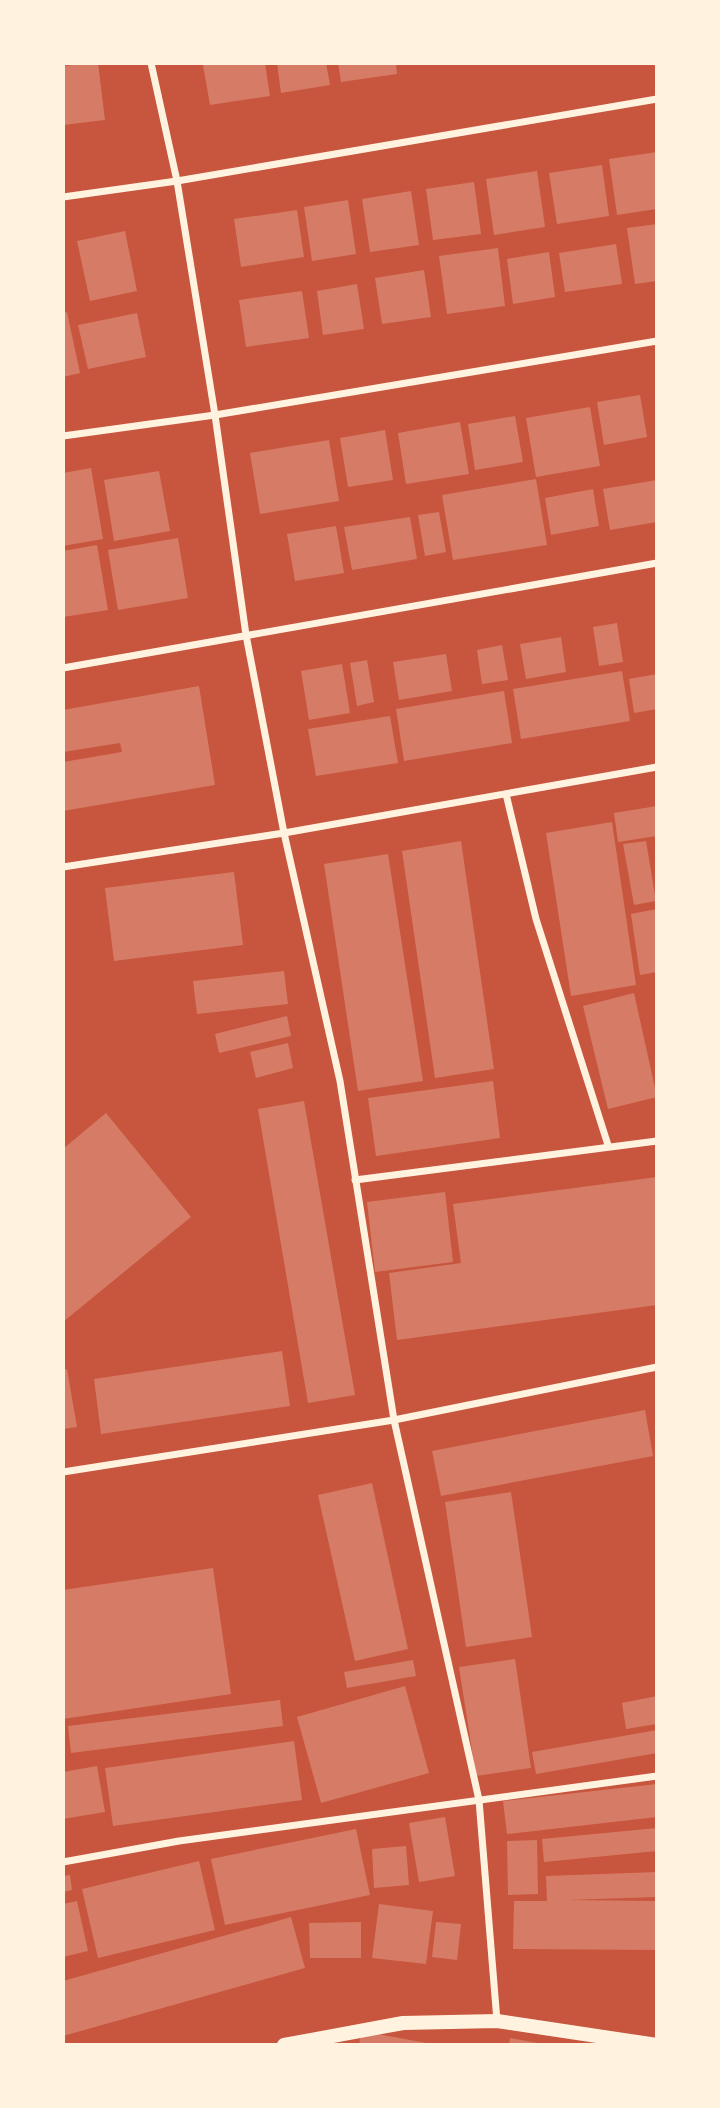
<svg xmlns="http://www.w3.org/2000/svg" width="720" height="2108" viewBox="0 0 720 2108" font-family="'PT Sans',sans-serif">
	<rect width="100%" height="100%" fill="#c8553d"/>
	<!-- building -->
	<g fill="#d67c66">
		<polygon points="98,63 105,120 63,125 63,66"/>
		<polygon points="216,63 265,63 270,96 210,105 203,65"/>
		<polygon points="277,63 326,63 330,85 281,93"/>
		<polygon points="338,63 396,63 397,74 341,82"/>
		<polygon points="657,152 657,209 617,215 609,159"/>
		<polygon points="602,165 609,216 557,224 549,173"/>
		<polygon points="537,171 545,227 494,235 486,179"/>
		<polygon points="474,182 481,234 433,240 426,189"/>
		<polygon points="411,191 419,245 370,252 362,199"/>
		<polygon points="348,200 356,254 312,261 304,207"/>
		<polygon points="297,210 304,257 241,267 234,219"/>
		<polygon points="657,224 657,281 635,284 627,228"/>
		<polygon points="125,231 137,291 90,301 77,241"/>
		<polygon points="616,244 622,284 565,292 559,253"/>
		<polygon points="498,248 505,306 447,314 439,256"/>
		<polygon points="549,252 555,297 513,304 507,259"/>
		<polygon points="424,270 431,317 382,324 375,278"/>
		<polygon points="357,284 364,329 323,335 317,291"/>
		<polygon points="302,291 309,338 246,347 239,300"/>
		<polygon points="67,312 80,373 63,377 63,313"/>
		<polygon points="137,313 146,357 88,369 78,325"/>
		<polygon points="640,395 647,437 604,445 597,402"/>
		<polygon points="590,407 600,466 536,477 526,418"/>
		<polygon points="515,416 523,462 475,470 468,424"/>
		<polygon points="460,422 469,474 406,484 398,433"/>
		<polygon points="385,430 393,480 348,487 340,438"/>
		<polygon points="329,440 339,501 260,514 250,453"/>
		<polygon points="91,468 103,539 63,546 63,473"/>
		<polygon points="159,471 170,531 114,541 104,480"/>
		<polygon points="536,479 547,545 453,560 442,495"/>
		<polygon points="657,480 657,522 610,530 603,489"/>
		<polygon points="593,489 599,526 551,535 545,498"/>
		<polygon points="439,512 446,552 425,556 418,515"/>
		<polygon points="410,517 417,559 352,570 344,527"/>
		<polygon points="336,526 344,573 295,581 287,534"/>
		<polygon points="178,538 188,598 118,610 108,550"/>
		<polygon points="97,545 108,610 63,617 63,551"/>
		<polygon points="617,623 623,662 599,666 593,627"/>
		<polygon points="561,637 566,672 526,679 520,644"/>
		<polygon points="502,645 508,680 482,684 477,650"/>
		<polygon points="446,654 452,691 399,700 393,662"/>
		<polygon points="367,660 374,702 357,706 350,663"/>
		<polygon points="342,664 350,713 309,720 301,671"/>
		<polygon points="622,671 630,721 521,739 513,689"/>
		<polygon points="657,674 657,709 634,713 629,679"/>
		<polygon points="199,686 215,785 63,811 63,762 122,752 120,743 63,752 63,710"/>
		<polygon points="504,691 512,743 404,761 396,709"/>
		<polygon points="390,716 398,763 316,776 308,729"/>
		<polygon points="657,806 657,836 618,842 614,813"/>
		<polygon points="612,822 636,985 571,996 546,833"/>
		<polygon points="461,841 494,1069 435,1078 402,851"/>
		<polygon points="646,841 656,901 634,905 623,844"/>
		<polygon points="388,854 423,1081 358,1091 324,864"/>
		<polygon points="234,872 243,945 114,961 105,888"/>
		<polygon points="657,909 657,972 640,975 631,914"/>
		<polygon points="284,971 288,1004 197,1014 193,981"/>
		<polygon points="634,993 657,1097 608,1109 583,1006"/>
		<polygon points="287,1016 291,1036 219,1053 215,1034"/>
		<polygon points="288,1043 293,1068 256,1078 250,1052"/>
		<polygon points="493,1081 500,1138 376,1156 368,1098"/>
		<polygon points="304,1101 355,1395 308,1403 258,1109"/>
		<polygon points="106,1113 191,1217 63,1322 63,1149"/>
		<polygon points="657,1177 657,1305 397,1340 389,1273 461,1263 453,1204"/>
		<polygon points="445,1192 453,1262 375,1272 367,1202"/>
		<polygon points="282,1351 290,1406 101,1434 94,1379"/>
		<polygon points="67,1369 77,1427 63,1429 63,1370"/>
		<polygon points="645,1410 653,1456 441,1496 432,1451"/>
		<polygon points="372,1483 408,1649 355,1661 318,1495"/>
		<polygon points="511,1492 532,1637 466,1647 445,1502"/>
		<polygon points="213,1568 231,1694 63,1719 63,1590"/>
		<polygon points="515,1659 531,1768 476,1776 459,1667"/>
		<polygon points="413,1660 416,1676 347,1688 344,1672"/>
		<polygon points="405,1686 429,1773 321,1803 297,1717"/>
		<polygon points="657,1696 657,1724 626,1729 622,1703"/>
		<polygon points="280,1700 283,1726 71,1753 68,1726"/>
		<polygon points="657,1730 657,1753 536,1774 532,1752"/>
		<polygon points="294,1741 302,1800 113,1826 105,1768"/>
		<polygon points="97,1766 105,1812 63,1819 63,1772"/>
		<polygon points="657,1784 657,1817 507,1834 503,1801"/>
		<polygon points="445,1817 455,1876 419,1882 409,1823"/>
		<polygon points="657,1828 657,1851 544,1862 542,1839"/>
		<polygon points="356,1829 370,1895 225,1925 211,1859"/>
		<polygon points="537,1840 538,1894 508,1895 507,1841"/>
		<polygon points="406,1846 409,1885 374,1888 372,1849"/>
		<polygon points="199,1861 215,1930 98,1958 82,1889"/>
		<polygon points="657,1872 657,1897 567,1900 657,1901 657,1950 513,1949 514,1901 547,1901 546,1876"/>
		<polygon points="70,1875 72,1890 63,1892 63,1876"/>
		<polygon points="77,1901 88,1951 63,1957 63,1904"/>
		<polygon points="379,1904 433,1911 426,1964 372,1958"/>
		<polygon points="291,1917 305,1968 63,2036 63,1981"/>
		<polygon points="361,1922 361,1958 310,1958 309,1923"/>
		<polygon points="436,1922 461,1924 457,1960 432,1957"/>
		<polygon points="361,2031 432,2044 432,2045 359,2045"/>
		<polygon points="510,2038 543,2044 543,2045 509,2045"/>
	</g>
	<g fill="none" stroke-linecap="round" stroke-linejoin="round">
		<!-- minor -->
		<g stroke="#fff3e0" stroke-width="7">
			<polyline points="151,63 177,181 215,415 246,635 284,833 340,1081 394,1420 479,1800 497,2021"/>
			<polyline points="63,197 177,181 657,99"/>
			<polyline points="63,436 215,415 657,341"/>
			<polyline points="63,668 657,563"/>
			<polyline points="506,794 536,919 608,1145"/>
			<polyline points="63,867 284,833 657,767"/>
			<polyline points="355,1180 657,1141"/>
			<polyline points="63,1472 394,1420 657,1367"/>
			<polyline points="63,1862 179,1841 657,1776"/>
		</g>
		<!-- secondary -->
		<polyline stroke="#fff3e0" stroke-width="14" points="284,2045 403,2023 497,2021 657,2045"/>
	</g>
	<!-- border -->
	<rect width="720" height="2108" fill="none" stroke="#fff3e0" stroke-width="130"/>
</svg>
